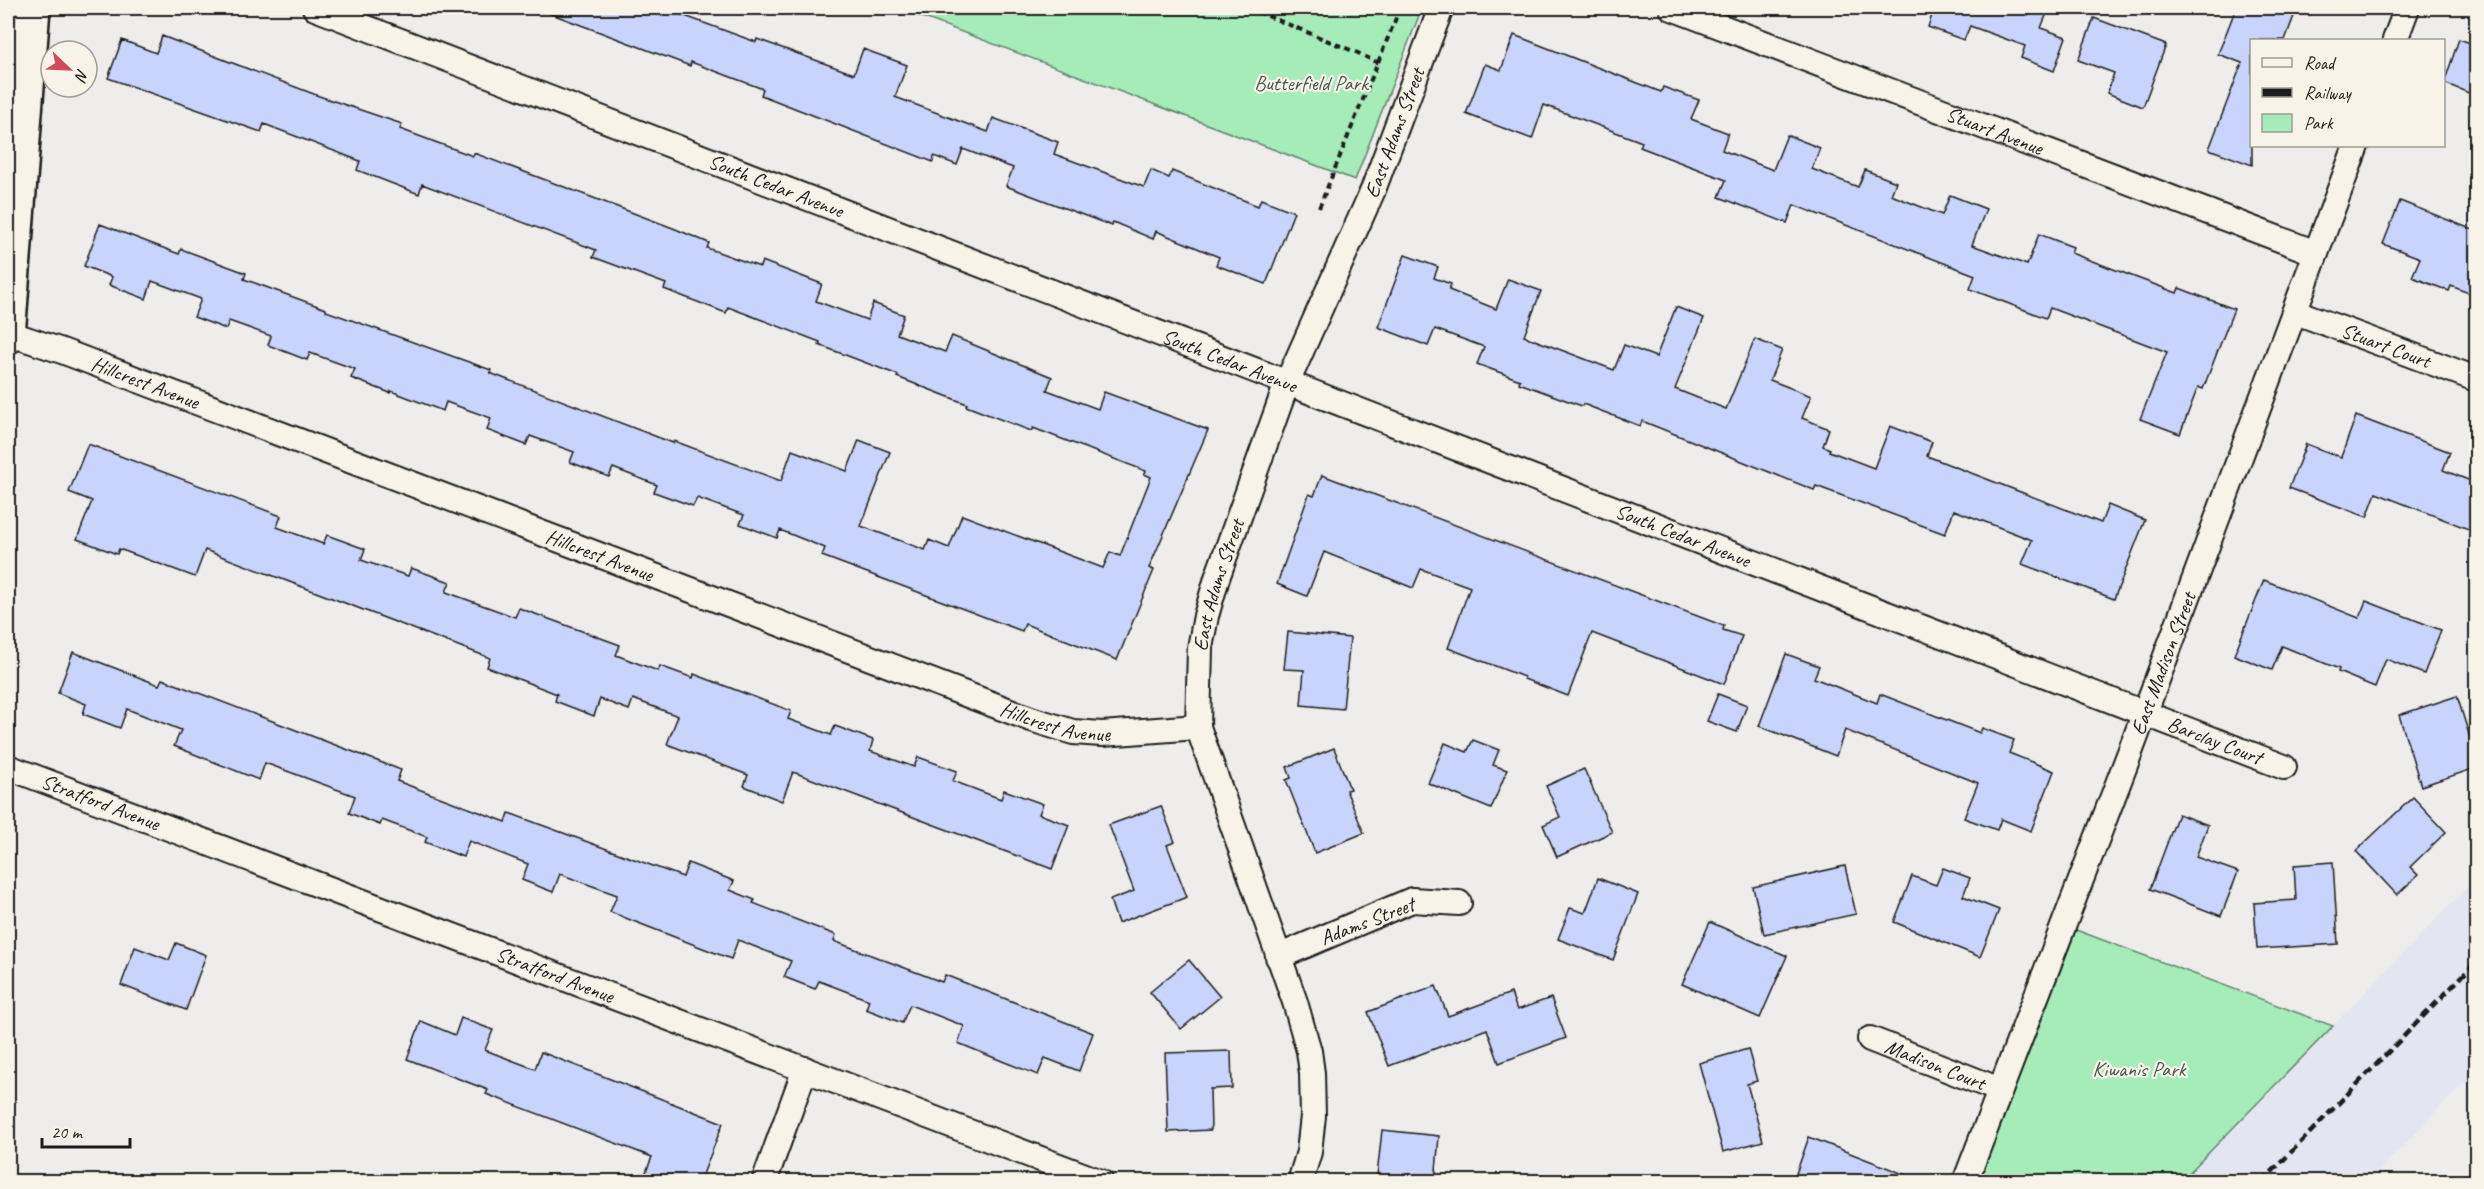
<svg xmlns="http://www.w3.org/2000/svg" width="2484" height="1189" viewBox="0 0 2484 1189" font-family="Caveat,sans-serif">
	<rect width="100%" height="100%" fill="#eeedec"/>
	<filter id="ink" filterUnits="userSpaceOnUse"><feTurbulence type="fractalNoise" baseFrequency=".0167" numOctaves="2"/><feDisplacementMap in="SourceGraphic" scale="12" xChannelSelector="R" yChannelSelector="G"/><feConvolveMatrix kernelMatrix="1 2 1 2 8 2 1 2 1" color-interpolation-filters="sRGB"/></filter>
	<g filter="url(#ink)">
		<!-- built -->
		<polygon fill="#e3e6f0" points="2476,878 2476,1071 2369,1181 2181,1182"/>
		<!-- green -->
		<g fill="#a5ecb9" stroke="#60846a" stroke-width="1.5">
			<polygon points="898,8 1422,8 1355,180"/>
			<polygon points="2076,930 2333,1026 2181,1181 1979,1181"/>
		</g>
		<!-- building -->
		<g fill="#c8d4fb" stroke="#1c1c1c" stroke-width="1.5">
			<polygon points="542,8 663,8 756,42 757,39 854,74 863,49 907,65 895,97 988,132 993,118 1058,142 1054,154 1144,187 1151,170 1169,178 1172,171 1258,206 1261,199 1294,212 1266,284 1216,265 1219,257 1156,231 1153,239 1113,222 1112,226 1006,186 1013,168 963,149 957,165 934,156 933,162 761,95 763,89 691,62 690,66 661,55 541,10"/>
			<polygon points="1928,8 2049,8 2041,28 2066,37 2054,71 2021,58 2025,46 1970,26 1964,40 1928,27 1933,12 1927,10"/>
			<polygon points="2236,8 2297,8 2285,40 2252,40 2252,165 2209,149 2242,63 2218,54"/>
			<polygon points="2094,18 2166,45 2143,107 2107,93 2114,73 2078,60"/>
			<polygon points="1514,35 1661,92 1663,87 1699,100 1691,119 1728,133 1722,150 1773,170 1787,135 1820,148 1812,169 1858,187 1865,170 1896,182 1891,195 1942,215 1950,195 1986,209 1972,245 2027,265 2039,234 2073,247 2071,253 2177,293 2179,288 2234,309 2203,389 2198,387 2180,434 2140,419 2167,352 2050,308 2046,318 1970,289 1975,275 1794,205 1787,223 1719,197 1726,180 1640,147 1642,142 1544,105 1532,139 1466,114 1485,64 1501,70"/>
			<polygon points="162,36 319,96 402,124 400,129 473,156 474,153 673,228 709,243 707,248 760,267 762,261 822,284 816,301 867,320 873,303 904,315 897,334 945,352 952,336 1052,377 1047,390 1098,409 1104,392 1208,430 1149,568 1154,570 1117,660 1025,624 1022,631 822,556 825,548 780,530 777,538 740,524 744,515 697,498 693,506 654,492 657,485 613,468 609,477 570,462 574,452 530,436 526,445 487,430 491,418 446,402 443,411 391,391 390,393 351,378 355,369 310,353 307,360 268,345 271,336 229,321 226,329 194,317 201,299 152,281 146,299 109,285 112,277 84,266 100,224 179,254 181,249 246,273 244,279 326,309 326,311 491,370 490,373 673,443 674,441 781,481 792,450 847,471 859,440 890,452 861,526 925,550 929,540 949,548 962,515 1103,568 1110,552 1120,556 1151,477 1144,474 1146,471 1033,428 1031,431 966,406 967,404 897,377 898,375 819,345 820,342 728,307 726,313 664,289 666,284 593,257 596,250 422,184 419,194 357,170 360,161 264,124 261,132 108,78 122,40 156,53"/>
			<polygon points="2459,39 2476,45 2476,96 2444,83"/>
			<polygon points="2400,201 2476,231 2476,296 2451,286 2449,291 2412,277 2420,258 2383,244"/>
			<polygon points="1405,255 1438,267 1434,278 1451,284 1449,290 1496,309 1508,279 1541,291 1524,336 1614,370 1624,345 1656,357 1676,307 1704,318 1675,389 1726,409 1755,339 1782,350 1770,380 1811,396 1802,418 1829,429 1823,446 1830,449 1829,451 1874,468 1890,426 1932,442 1927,456 2101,523 2108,505 2145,520 2114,599 2022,564 2032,540 1954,510 1945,534 1816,486 1814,490 1642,421 1640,426 1583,404 1582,406 1519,383 1520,380 1477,364 1484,347 1435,329 1428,346 1378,327"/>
			<polygon points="2356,416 2450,452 2443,470 2476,483 2476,532 2376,493 2367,517 2289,488 2306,444 2341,457"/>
			<polygon points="88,444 281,516 277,527 323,544 327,535 365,549 361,560 408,576 411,568 450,582 446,592 515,617 519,608 620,645 616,655 658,671 660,666 693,678 694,674 791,711 788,719 831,735 835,726 873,740 870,751 914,767 918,757 957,771 953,781 1001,799 1004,790 1043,804 1039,814 1069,825 1052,869 793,772 782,801 744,786 748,775 667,744 678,716 633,699 629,710 600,699 594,716 555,701 557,694 487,667 490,658 205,550 195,577 119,549 117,554 77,539 92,501 69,492"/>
			<polygon points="1322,475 1724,626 1723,630 1742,636 1724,684 1592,633 1568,696 1524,679 1524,677 1448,648 1470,587 1421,569 1413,588 1324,552 1307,596 1277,584 1309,494 1314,496"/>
			<polygon points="2264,580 2359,618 2366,601 2441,630 2424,674 2386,659 2375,687 2338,672 2339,669 2282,646 2272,670 2234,655"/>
			<polygon points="1288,632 1350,638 1343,709 1301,705 1304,670 1284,669"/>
			<polygon points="73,652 159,685 162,679 401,770 397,781 506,822 509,813 683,877 688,863 734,881 730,890 755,900 753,903 836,935 834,941 942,982 945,975 1093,1033 1079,1071 1045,1058 1038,1075 1007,1063 958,1043 964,1026 910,1005 902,1023 866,1009 869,1000 819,981 815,989 784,977 791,961 738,940 731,959 610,912 617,895 560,874 553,892 522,880 528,864 469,841 463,857 425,842 427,837 382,820 380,825 349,813 355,796 265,763 259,780 174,746 181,730 127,709 120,728 83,714 86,704 58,693"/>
			<polygon points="1786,654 1819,666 1814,678 1877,703 1880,694 1980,733 1982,728 2014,740 2009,753 2054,771 2031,831 2001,819 1997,830 1964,818 1978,783 1845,730 1836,756 1759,726"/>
			<polygon points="1718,694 1747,705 1737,732 1707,721"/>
			<polygon points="2457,696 2476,757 2476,768 2421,786 2399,715"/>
			<polygon points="1473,740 1499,750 1493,765 1507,770 1491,809 1428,783 1445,743 1467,752"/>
			<polygon points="1334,748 1350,789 1346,790 1364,833 1315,853 1286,780 1291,778 1287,767"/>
			<polygon points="1584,769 1612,832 1557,857 1543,825 1560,817 1546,786"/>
			<polygon points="2413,797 2446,832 2410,867 2418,875 2397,895 2356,851"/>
			<polygon points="1161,806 1175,842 1167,845 1187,897 1118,923 1110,900 1134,891 1109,825"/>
			<polygon points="2178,814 2208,825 2196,857 2238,872 2221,916 2150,889"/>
			<polygon points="2333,862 2338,944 2257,949 2254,903 2296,900 2294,865"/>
			<polygon points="1845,866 1856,914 1764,934 1753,887"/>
			<polygon points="1943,868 1970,878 1963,896 1999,910 1980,957 1894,922 1912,876 1936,885"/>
			<polygon points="1598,878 1638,894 1613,960 1558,939 1570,908 1585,913"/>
			<polygon points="1710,922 1787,956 1760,1018 1682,984"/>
			<polygon points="176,943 206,955 186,1010 121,985 135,947 169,960"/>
			<polygon points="1189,960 1220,997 1181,1029 1150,992"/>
			<polygon points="1436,986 1448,1016 1511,993 1517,1010 1551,998 1566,1038 1499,1063 1487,1029 1389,1066 1368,1012"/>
			<polygon points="461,1018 493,1030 485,1050 535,1069 541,1052 723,1123 700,1182 642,1182 652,1157 486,1094 488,1090 407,1059 421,1021 455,1035"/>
			<polygon points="1748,1049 1757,1081 1747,1084 1763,1141 1723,1152 1699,1063"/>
			<polygon points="1231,1051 1232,1088 1210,1089 1211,1130 1168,1132 1165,1053"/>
			<polygon points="1382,1130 1439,1136 1435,1182 1389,1182 1390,1177 1377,1176"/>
			<polygon points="1809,1137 1919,1180 1919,1182 1793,1182"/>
		</g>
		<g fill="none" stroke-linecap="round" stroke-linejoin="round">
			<!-- street casing -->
			<g stroke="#1c1c1c" stroke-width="28">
				<g id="street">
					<path id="s1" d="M315,8L2284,767"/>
					<path id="s2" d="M1672,8L2316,253"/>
					<polyline points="2395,40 2407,8"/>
					<path id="s3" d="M2296,312L2476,379"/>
					<path id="s4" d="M8,333L62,351L1031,719L1073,732L1102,734L1198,727"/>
					<path id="s5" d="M8,767L1101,1182"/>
					<polyline points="1278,957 1412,900 1459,903"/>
					<path id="s6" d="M1870,1039L2000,1090"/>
					<polyline points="764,1182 805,1069"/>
					<path id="s7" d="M1300,1182L1309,1152L1313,1116L1312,1073L1309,1051L1295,1002L1198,727L1200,648L1206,616L1217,578L1287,383L1373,190L1441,8"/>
					<path id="s8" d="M1965,1182L2132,747L2356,146"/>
				</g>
			</g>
			<!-- secondary casing -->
			<g stroke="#1c1c1c" stroke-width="38">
				<polyline id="secondary" points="8,336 33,8"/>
			</g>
			<!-- path -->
			<g stroke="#1c1c1c" stroke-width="4" stroke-dasharray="6 4.5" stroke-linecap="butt">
				<polyline points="1248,8 1358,53 1378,63"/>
				<polyline points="1319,208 1400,8"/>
			</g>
			<!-- street -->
			<use href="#street" stroke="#f7f3e8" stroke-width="24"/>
			<!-- secondary -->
			<use href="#secondary" stroke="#f7f3e8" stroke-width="33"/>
			<!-- rail -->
			<polyline stroke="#1c1c1c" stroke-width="4.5" stroke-dasharray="9 4.5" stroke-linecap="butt" points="2262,1182 2476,962"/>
		</g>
	</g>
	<g text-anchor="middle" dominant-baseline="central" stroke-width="4.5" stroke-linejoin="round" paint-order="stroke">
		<!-- park labels -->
		<g font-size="21" fill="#455a4b" stroke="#f7f3e8">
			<text x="1311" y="83">Butterfield Park</text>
			<text x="2139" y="1069">Kiwanis Park</text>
		</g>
		<!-- street labels -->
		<g font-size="21" fill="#1c1c1c" stroke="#f7f3e8">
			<text stroke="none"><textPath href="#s2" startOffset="345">Stuart Avenue</textPath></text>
			<text stroke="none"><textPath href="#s7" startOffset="1106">East Adams Street</textPath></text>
			<text stroke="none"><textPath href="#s1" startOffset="494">South Cedar Avenue</textPath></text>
			<text stroke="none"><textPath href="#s3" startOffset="96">Stuart Court</textPath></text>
			<text stroke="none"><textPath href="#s1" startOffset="980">South Cedar Avenue</textPath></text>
			<text stroke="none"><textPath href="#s4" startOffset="146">Hillcrest Avenue</textPath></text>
			<text stroke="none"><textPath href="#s1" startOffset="1466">South Cedar Avenue</textPath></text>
			<text stroke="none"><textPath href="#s4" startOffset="632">Hillcrest Avenue</textPath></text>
			<text stroke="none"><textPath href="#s7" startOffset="620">East Adams Street</textPath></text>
			<text stroke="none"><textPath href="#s8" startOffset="555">East Madison Street</textPath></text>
			<text stroke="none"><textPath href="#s4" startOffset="1118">Hillcrest Avenue</textPath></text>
			<text stroke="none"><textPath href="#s1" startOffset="2036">Barclay Court</textPath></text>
			<text stroke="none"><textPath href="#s5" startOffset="99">Stratford Avenue</textPath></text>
			<text transform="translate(1367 921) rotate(-21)">Adams Street</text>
			<text stroke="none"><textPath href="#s5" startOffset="585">Stratford Avenue</textPath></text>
			<text stroke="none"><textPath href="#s6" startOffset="70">Madison Court</textPath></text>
		</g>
	</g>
	<!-- margin -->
	<rect width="2484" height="1189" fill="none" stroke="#f7f3e8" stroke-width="30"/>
	<rect x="15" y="15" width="2454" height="1159" fill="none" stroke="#1c1c1c" stroke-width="2" filter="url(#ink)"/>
	<!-- legend -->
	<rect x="2250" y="39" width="195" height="108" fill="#f7f3e8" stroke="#9f9d96" stroke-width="1.5"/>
	<rect x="2262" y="58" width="30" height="9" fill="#f7f3e8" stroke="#9f9d96" stroke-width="1.5"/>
	<text x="2304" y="69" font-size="18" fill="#1c1c1c">Road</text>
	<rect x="2262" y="88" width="30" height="9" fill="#1c1c1c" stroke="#9f9d96" stroke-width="1.5"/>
	<text x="2304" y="99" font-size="18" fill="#1c1c1c">Railway</text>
	<rect x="2262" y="114" width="30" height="18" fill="#a5ecb9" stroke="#9f9d96" stroke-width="1.5"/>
	<text x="2304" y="129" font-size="18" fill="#1c1c1c">Park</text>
	<!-- north arrow -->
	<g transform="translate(69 69) rotate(113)"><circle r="28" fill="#f7f3e8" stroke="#9f9d96" stroke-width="1.5"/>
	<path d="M0-4.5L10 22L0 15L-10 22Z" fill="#d1495b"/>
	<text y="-9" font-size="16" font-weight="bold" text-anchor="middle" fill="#1c1c1c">N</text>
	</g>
	<!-- scale -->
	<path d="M42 1138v9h88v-9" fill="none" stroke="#1c1c1c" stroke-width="3"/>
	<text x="51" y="1138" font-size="18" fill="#1c1c1c" stroke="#f7f3e8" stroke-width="4.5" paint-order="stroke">20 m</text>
</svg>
